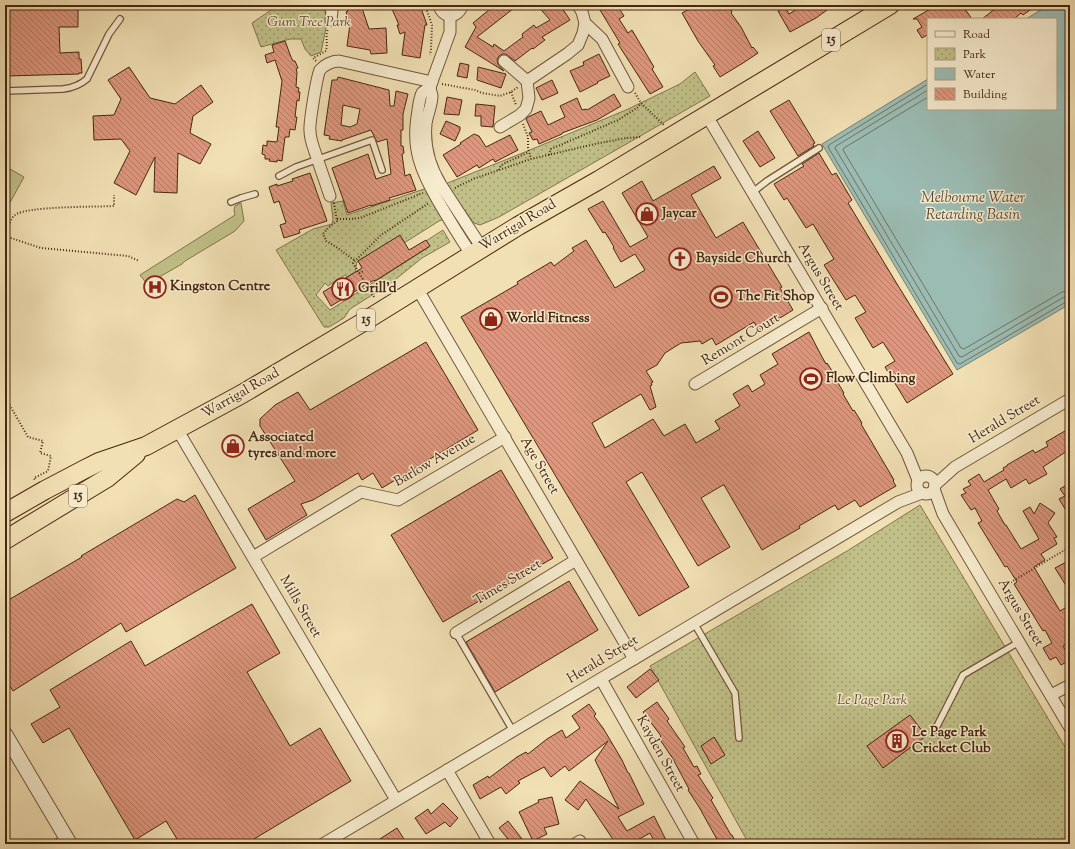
<svg xmlns="http://www.w3.org/2000/svg" width="1075" height="849" viewBox="0 0 1075 849" font-family="'Sorts Mill Goudy',serif">
	<defs>
		<pattern id="park-dots" width="8" height="8" patternUnits="userSpaceOnUse"><rect width="8" height="8" fill="#c1c088"/><path d="M2 2h.1M6 6h.1" fill="none" stroke="#9f9c6e" stroke-width="1.8" stroke-linecap="round"/></pattern>
		<pattern id="building-back-hatch" width="6" height="6" patternUnits="userSpaceOnUse"><rect width="6" height="6" fill="#df967c"/><path d="M-1 5l2 2M0 0l6 6M5-1l2 2" fill="none" stroke="#b77a64"/></pattern>
	</defs>
	<rect width="100%" height="100%" fill="#f1e0b4"/>
	<filter id="stains"><feTurbulence type="fractalNoise" baseFrequency=".005" numOctaves="4"/><feColorMatrix values="0 0 0 0 .2 0 0 0 0 .09 0 0 0 0 .02 0 0 0 .5 -.17"/></filter>
	<radialGradient id="worn" r=".72"><stop offset=".6" stop-color="#630" stop-opacity="0"/><stop offset="1" stop-color="#630" stop-opacity=".3"/></radialGradient>
	<!-- green -->
	<g fill="#c1c088" stroke="#84744c">
		<polygon points="10,169 24,177 7,208 5,207 5,178"/>
		<polygon points="241,203 244,221 235,231 185,261 182,264 147,284 140,275 235,215 234,210 235,206"/>
	</g>
	<!-- park -->
	<g fill="url(#park-dots)" stroke="#84744c">
		<polygon points="275,5 324,5 327,23 321,52 311,56 305,49 301,39 290,39 261,47 252,23 274,8"/>
		<polygon points="695,72 710,96 499,217 480,225 474,223 445,184 525,152 626,110 680,84"/>
		<polygon points="427,188 444,219 439,221 404,243 399,236 357,262 355,272 347,277 345,275 328,286 325,283 316,295 330,310 429,247 426,241 443,230 450,242 422,258 391,283 350,309 344,318 329,327 324,327 276,250 313,229 332,224 333,219 331,203 343,201 347,215"/>
		<polygon points="920,505 1070,755 1070,844 749,844 650,666 847,551"/>
	</g>
	<!-- water -->
	<polygon fill="#9bbcb3" stroke="#798072" points="1049,5 1070,5 1070,304 957,370 822,144 928,79 928,109 1056,109 1056,19 1026,19"/>
	<g fill="none" stroke-linecap="round" stroke-linejoin="round">
		<!-- shore -->
		<g stroke="#717262" stroke-width="1">
			<polyline points="928,84 829,145 828,147 957,363 960,364 1066,302 1070,301"/>
			<polyline points="928,90 836,146 835,148 959,356 962,357 1064,297 1070,296"/>
			<polyline points="928,97 844,148 843,150 961,348 964,349 1062,292 1070,290"/>
		</g>
	</g>
	<!-- building -->
	<g fill="url(#building-back-hatch)" stroke="#472710" fill-rule="evenodd">
		<polygon points="78,5 78,27 59,27 60,53 79,52 79,59 81,59 82,73 79,73 79,74 5,76 5,7"/>
		<polygon points="345,5 361,5 369,29 386,28 387,53 371,54 370,50 347,46 350,24 346,12 348,11"/>
		<polygon points="398,5 420,5 427,25 425,25 420,58 402,55 405,32 400,34 397,25 399,25 392,9"/>
		<polygon points="488,5 518,5 477,37 493,47 494,44 504,51 523,37 522,34 534,25 536,28 550,20 537,5 560,5 570,20 542,37 545,40 533,49 532,48 515,61 506,54 502,54 499,56 497,60 498,64 504,71 465,47 476,27 473,23 490,9"/>
		<polygon points="597,5 617,5 624,16 619,19 628,33 632,30 654,67 652,69 663,87 650,94 618,44 620,43"/>
		<polygon points="697,5 728,5 732,12 731,13 741,27 752,48 753,47 758,53 743,63 720,77 713,66 715,65 698,41 682,13"/>
		<polygon points="804,5 834,5 816,18 790,32 778,11 785,7 789,14"/>
		<polygon points="937,5 962,5 972,19 928,19 928,36 927,35 922,38 917,30 922,27 917,19 913,19"/>
		<polygon points="1000,5 1037,5 1023,15 1021,13 1014,19 982,19"/>
		<polygon points="285,41 291,57 293,61 295,61 298,68 296,69 297,72 296,87 299,88 298,92 300,92 299,101 297,100 295,117 297,117 295,130 290,129 289,137 285,137 282,161 277,160 277,162 269,161 270,159 265,159 265,155 262,154 263,145 267,146 267,141 277,142 279,127 276,127 282,81 275,60 267,63 265,55 274,52 272,45"/>
		<polygon points="599,54 610,76 597,82 598,83 580,92 570,71 584,65 583,62"/>
		<polygon points="460,63 469,65 467,78 457,76"/>
		<polygon points="129,67 150,98 175,104 201,85 213,102 193,116 190,133 211,144 200,164 178,153 177,193 154,192 155,157 136,195 114,183 130,151 121,139 94,140 93,116 114,115 121,99 108,80"/>
		<polygon points="478,67 506,74 501,88 477,80"/>
		<path d="M338,77L389,90L390,106H394L396,91L408,94L403,114V130H401V146H403L404,153L402,154L405,176L410,174L416,190L389,198L390,200L371,206V205L348,213L332,168L368,154L376,179L391,174L387,139L377,142L371,130L342,140V141L329,139L330,136L324,135L332,80H337ZM343,105L360,109L357,124L350,127L341,125Z"/>
		<polygon points="552,80 558,93 542,100 536,88"/>
		<polygon points="614,94 621,106 597,120 562,133 562,134 539,144 537,139 533,140 529,133 532,132 526,119 528,117 541,111 548,125 565,117 560,106 577,98 582,110 586,109 587,110"/>
		<polygon points="447,97 462,100 459,115 444,114"/>
		<polygon points="789,100 815,143 813,144 814,146 798,156 770,111"/>
		<polygon points="476,104 495,106 493,127 481,126 481,116 475,116"/>
		<polygon points="446,121 460,127 460,130 455,141 440,134"/>
		<polygon points="758,131 775,158 760,167 743,141"/>
		<polygon points="474,134 479,136 486,147 510,135 518,150 495,162 493,159 479,168 477,165 457,177 443,155 461,144 460,143"/>
		<polygon points="819,153 832,175 836,173 852,200 848,203 897,284 953,374 907,403 885,367 895,361 888,350 883,342 873,348 855,318 866,312 855,295 846,300 824,265 834,259 813,224 806,228 787,198 784,200 774,184 804,166 802,164"/>
		<polygon points="714,166 721,178 691,195 716,238 743,222 782,287 780,288 793,310 759,331 754,322 716,345 712,338 702,344 700,341 681,343 665,353 657,365 646,371 653,382 651,383 652,385 650,386 656,407 650,410 641,394 592,423 605,448 653,419 664,436 685,424 696,443 720,429 715,421 740,406 733,394 748,385 752,392 765,384 760,375 778,364 772,354 809,332 821,355 826,364 827,363 836,377 835,378 844,393 843,394 853,411 854,410 862,423 861,424 894,480 893,481 896,486 860,507 855,500 838,510 835,505 799,526 800,528 762,550 724,485 723,485 701,498 730,547 698,566 642,472 626,482 689,587 639,616 461,317 518,284 517,282 551,262 554,266 574,251 572,248 586,240 615,288 645,270 635,254 621,262 613,248 614,247 605,232 603,233 588,209 603,201 630,247 648,237 622,193 642,181 653,201"/>
		<polygon points="310,173 327,221 299,230 300,233 284,238 280,225 286,223 279,201 274,203 269,187 277,184 277,186 293,181 292,179"/>
		<polygon points="400,235 409,250 426,240 430,246 375,281 374,280 331,306 323,292 362,268 358,261"/>
		<polygon points="426,342 478,430 382,488 373,473 362,480 358,473 313,500 301,504 307,515 266,540 248,509 295,481 260,426 260,419 275,405 298,392 310,410"/>
		<polygon points="1070,428 1070,449 1043,467 1047,474 1029,484 1026,479 1011,488 1006,479 988,490 999,509 997,511 1005,525 1006,525 1021,549 1039,539 1023,511 1030,507 1034,514 1040,503 1055,513 1048,523 1057,537 1054,538 1057,544 1041,554 1045,560 1034,567 1060,611 1070,605 1070,642 1063,646 1070,657 1070,660 1061,665 1056,657 1050,660 1043,648 1052,643 1045,630 1043,631 1014,584 1017,582 1007,566 1005,567 978,523 982,521 975,508 971,510 961,495 966,493 963,489 971,485 968,481 979,474 984,482 1004,470 1003,468 1007,466 1007,465 1033,450 1035,453 1048,446 1046,442"/>
		<polygon points="501,470 553,558 443,622 391,535"/>
		<polygon points="1070,483 1070,517 1059,499 1065,496 1060,489"/>
		<polygon points="195,495 236,568 126,632 121,623 13,691 5,678 5,602 82,557 81,556 177,499 184,502"/>
		<polygon points="1068,561 1070,565 1070,592 1055,568"/>
		<polygon points="569,581 598,630 495,692 466,642"/>
		<polygon points="252,604 280,653 247,672 290,746 320,728 351,781 249,842 250,844 180,844 166,821 135,840 69,728 43,743 31,724 60,707 50,690 131,641 145,666"/>
		<polygon points="650,669 659,680 636,698 627,687"/>
		<polygon points="657,702 669,719 667,721 685,747 683,748 694,767 697,766 701,774 698,775 713,798 711,800 731,835 732,835 737,844 717,844 719,843 699,807 688,790 689,789 673,759 659,738 661,736 643,712"/>
		<polygon points="589,704 596,714 594,716 603,728 622,760 628,773 629,773 644,804 618,817 627,831 654,816 668,844 656,844 650,833 634,842 635,844 616,844 586,799 578,810 565,800 580,781 619,809 595,760 608,741 569,771 565,766 551,777 544,767 518,781 520,783 506,794 501,787 480,799 473,785 488,776 489,778 517,757 526,752 528,754 547,739 562,730 566,738 580,728 572,716"/>
		<polygon points="910,715 926,736 883,768 867,746"/>
		<polygon points="714,737 725,755 711,764 701,746"/>
		<polygon points="552,797 559,824 544,828 547,834 533,841 519,812 539,802 538,800"/>
		<polygon points="443,803 458,818 450,827 445,822 426,834 415,818 428,809 431,814"/>
		<polygon points="508,821 526,844 512,844 499,828"/>
		<polygon points="397,828 407,844 372,844"/>
	</g>
	<g fill="none" stroke-linecap="round" stroke-linejoin="round">
		<!-- service casing -->
		<g stroke="#725539" stroke-width="8">
			<g id="service">
				<path d="M5,91L63,89C72,88 80,85 87,79L109,34L120,19"/>
				<polyline points="279,176 296,167 372,140 382,170"/>
				<polyline points="753,192 767,181 819,148"/>
				<polyline points="231,202 241,198 255,194"/>
				<polyline points="694,623 735,693 739,738"/>
				<polyline points="456,633 513,731"/>
				<polyline points="935,730 963,675 1019,642"/>
				<polyline points="54,844 66,837"/>
			</g>
		</g>
		<!-- minor casing -->
		<g stroke="#725539" stroke-width="13">
			<g id="minor">
				<polyline points="329,5 332,11 331,20"/>
				<path d="M439,5C442,19 459,19 462,5"/>
				<path d="M450,15V32L430,87C428,89 424,91 422,93C419,98 418,111 417,117C412,149 421,171 437,199C448,218 459,236 471,254"/>
				<polyline points="585,23 602,39 628,87"/>
				<polyline points="504,61 527,81"/>
				<path d="M430,87C430,90 432,94 432,96C432,105 427,115 426,124C424,145 430,167 441,185L482,248"/>
				<polyline points="707,116 907,453 918,480"/>
				<polyline points="500,127 520,115 526,109 529,98 527,81 567,54 578,45 583,33 585,23 582,12 578,5"/>
				<path d="M330,196C326,184 322,173 318,161C315,151 310,141 310,131C309,124 317,75 320,70C324,65 332,61 339,61L432,82"/>
				<polyline points="417,288 634,659"/>
				<polyline points="695,384 822,308"/>
				<polyline points="177,429 396,800"/>
				<circle cx="926" cy="485" r="9"/>
				<polyline points="935,485 955,467 1070,399"/>
				<polyline points="934,489 943,514 1070,728"/>
				<polyline points="253,557 361,492 398,500 505,437"/>
				<polyline points="456,633 576,560"/>
				<polyline points="601,679 694,844"/>
				<polyline points="1051,695 1070,685"/>
				<polyline points="447,770 490,844"/>
				<polyline points="323,844 898,502 922,493"/>
				<polyline points="575,844 580,841"/>
			</g>
		</g>
		<!-- tertiary casing -->
		<g stroke="#725539" stroke-width="16">
			<polyline id="tertiary" points="5,734 70,844"/>
		</g>
		<!-- trunk casing -->
		<g stroke="#472710" stroke-width="20">
			<g id="trunk">
				<polyline points="5,513 45,490 85,469 99,462 146,446 242,394 360,324 518,226 599,180 890,5"/>
				<polyline points="5,540 107,478 136,454"/>
			</g>
		</g>
		<!-- path -->
		<g stroke="#472710" stroke-width="2" stroke-dasharray="1 2" stroke-linecap="butt">
			<polyline points="425,5 432,25 431,49 430,55"/>
			<path d="M316,61L313,58L326,51C328,43 325,35 328,29"/>
			<polyline points="442,84 475,90 482,93 500,96 511,92 518,87"/>
			<polyline points="511,92 516,105"/>
			<polyline points="635,93 641,103 664,125"/>
			<polyline points="523,124 528,137 528,148 531,159"/>
			<polyline points="549,155 551,149 618,120 637,108 641,103"/>
			<polyline points="499,170 500,167 503,164 529,152"/>
			<polyline points="455,188 473,179 531,159 595,144 626,138 641,137"/>
			<polyline points="334,203 337,221 328,228 323,234 326,241 338,248 355,261"/>
			<polyline points="337,219 351,219 360,218 423,193"/>
			<polyline points="5,236 41,248 128,256 139,261"/>
			<path d="M5,237C8,230 9,220 15,215C26,206 96,207 114,206V195"/>
			<polyline points="359,273 364,271"/>
			<polyline points="374,297 353,263 381,235 429,203"/>
			<polyline points="5,397 28,437 43,441 40,453 51,456 48,471 34,478 35,480"/>
			<polyline points="1003,587 1068,548"/>
		</g>
		<!-- service -->
		<use href="#service" stroke="#f6ebce" stroke-width="5.5"/>
		<!-- minor -->
		<use href="#minor" stroke="#f6ebce" stroke-width="11"/>
		<!-- tertiary -->
		<use href="#tertiary" stroke="#f6ebce" stroke-width="14"/>
		<!-- trunk -->
		<use href="#trunk" stroke="#f1e0b4" stroke-width="18"/>
	</g>
	<!-- icons -->
	<defs>
		<g id="shop-ring" transform="scale(1.15)"><circle r="9.5" fill="#f6ebce" stroke="#8f2418" stroke-width="1.5"/><path d="M-5-2.5h2.3a2.7 3.5 0 0 1 5.4 0H5L5.5 6h-11ZM-1.5-2.5h3a1.5 2.3 0 0 0-3 0Z" fill="#8f2418"/></g>
		<g id="church-ring" transform="scale(1.15)"><circle r="9.5" fill="#f6ebce" stroke="#8f2418" stroke-width="1.5"/><path d="M-1.2-6h2.4v3.5h3.3v2.4h-3.3V6h-2.4V-.1h-3.3v-2.4h3.3Z" fill="#8f2418"/></g>
		<g id="hospital-ring" transform="scale(1.15)"><circle r="9.5" fill="#f6ebce" stroke="#8f2418" stroke-width="1.5"/><path d="M-5-5h3v3.5h4V-5h3V5h-3V1.5h-4V5h-3Z" fill="#8f2418"/></g>
		<g id="restaurant-ring" transform="scale(1.15)"><circle r="9.5" fill="#f6ebce" stroke="#8f2418" stroke-width="1.5"/><path d="M-5-6h1v4h1v-4h1v4h1v-4h1v5L-1.5 .5V6h-2V.5L-5-1ZM5-6V6H3V1.5H1.5Q1.5-4 5-6Z" fill="#8f2418"/></g>
		<g id="stadium-ring" transform="scale(1.15)"><circle r="9.5" fill="#f6ebce" stroke="#8f2418" stroke-width="1.5"/><path d="M0-5a6.5 5 0 1 0 0 10a6.5 5 0 1 0 0-10ZM-3.5-1.8h7v3.6h-7Z" fill="#8f2418"/></g>
		<g id="building-ring" transform="scale(1.15)"><circle r="9.5" fill="#f6ebce" stroke="#8f2418" stroke-width="1.5"/><path d="M-4-6H4V6H1V3H-1V6H-4ZM-2.5-4.3h1.7v1.8h-1.7ZM.8-4.3h1.7v1.8H.8ZM-2.5-1h1.7V.8h-1.7ZM.8-1h1.7V.8H.8Z" fill="#8f2418"/></g>
	</defs>
	<g fill-rule="evenodd">
		<use href="#shop-ring" x="647" y="214"/>
		<use href="#church-ring" x="680" y="259"/>
		<use href="#hospital-ring" x="155" y="287"/>
		<use href="#restaurant-ring" x="343" y="289"/>
		<use href="#stadium-ring" x="721" y="297"/>
		<use href="#shop-ring" x="491" y="319"/>
		<use href="#stadium-ring" x="811" y="379"/>
		<use href="#shop-ring" x="233" y="446"/>
		<use href="#building-ring" x="897" y="741"/>
	</g>
	<g text-anchor="middle" dominant-baseline="central" stroke-width="3" stroke-linejoin="round" paint-order="stroke">
		<!-- shield labels -->
		<g fill="#f6ebce" stroke="#7c6249" stroke-width="1">
			<rect x="822" y="29" width="18" height="22" rx="3"/>
			<rect x="357" y="309" width="18" height="22" rx="3"/>
			<rect x="69" y="485" width="18" height="22" rx="3"/>
		</g>
		<g font-size="13" font-weight="bold" fill="#472710">
			<text x="831" y="40">15</text>
			<text x="366" y="320">15</text>
			<text x="78" y="496">15</text>
		</g>
		<!-- park labels -->
		<g font-size="14" font-style="italic" fill="#664d2e" stroke="#f6ebce">
			<text x="309" y="23">Gum Tree Park</text>
			<text x="872" y="701">Le Page Park</text>
		</g>
		<!-- poi labels -->
		<g font-size="14" font-weight="bold" fill="#472710" stroke="#f6ebce" text-anchor="start">
			<text x="662" y="214">Jaycar</text>
			<text x="696" y="259">Bayside Church</text>
			<text x="170" y="287">Kingston Centre</text>
			<text x="358" y="289">Grill'd</text>
			<text x="736" y="297">The Fit Shop</text>
			<text x="506" y="319">World Fitness</text>
			<text x="826" y="379">Flow Climbing</text>
			<text x="248" y="438">Associated<tspan x="248" dy="16">tyres and more</tspan></text>
			<text x="912" y="733">Le Page Park<tspan x="912" dy="16">Cricket Club</tspan></text>
		</g>
		<!-- street labels -->
		<g font-size="14" fill="#472710" stroke="#f6ebce">
			<text transform="translate(518 226) rotate(-31)">Warrigal Road</text>
			<text transform="translate(820 277) rotate(59)">Argus Street</text>
			<text transform="translate(741 340) rotate(-31)">Remont Court</text>
			<text transform="translate(241 394) rotate(-30)">Warrigal Road</text>
			<text transform="translate(1005 420) rotate(-31)">Herald Street</text>
			<text transform="translate(435 461) rotate(-30)">Barlow Avenue</text>
			<text transform="translate(539 466) rotate(60)">Age Street</text>
			<text transform="translate(508 583) rotate(-31)">Times Street</text>
			<text transform="translate(300 607) rotate(60)">Mills Street</text>
			<text transform="translate(1020 613) rotate(59)">Argus Street</text>
			<text transform="translate(603 660) rotate(-31)">Herald Street</text>
			<text transform="translate(660 754) rotate(61)">Kayden Street</text>
		</g>
		<!-- water labels -->
		<g font-size="15" font-style="italic" fill="#5c4c39" stroke="#f6ebce">
			<text x="973" y="198">Melbourne Water<tspan x="973" dy="17">Retarding Basin</tspan></text>
		</g>
	</g>
	<!-- margin -->
	<rect width="1075" height="849" fill="none" stroke="#f1e0b4" stroke-width="20"/>
	<rect x="6" y="6" width="1063" height="837" fill="none" stroke="#472710" stroke-width="2"/>
	<rect x="10" y="10" width="1055" height="829" fill="none" stroke="#472710"/>
	<!-- legend -->
	<rect x="927" y="18" width="130" height="92" fill="#f6ebce" stroke="#b09d82"/>
	<rect x="935" y="31" width="20" height="6" fill="#f6ebce" stroke="#b09d82"/>
	<text x="963" y="38" font-size="12" fill="#472710">Road</text>
	<rect x="935" y="48" width="20" height="12" fill="url(#park-dots)" stroke="#b09d82"/>
	<text x="963" y="58" font-size="12" fill="#472710">Park</text>
	<rect x="935" y="68" width="20" height="12" fill="#9bbcb3" stroke="#b09d82"/>
	<text x="963" y="78" font-size="12" fill="#472710">Water</text>
	<rect x="935" y="88" width="20" height="12" fill="url(#building-back-hatch)" stroke="#b09d82"/>
	<text x="963" y="98" font-size="12" fill="#472710">Building</text>
	<rect width="100%" height="100%" filter="url(#stains)"/>
	<rect width="100%" height="100%" fill="url(#worn)"/>
</svg>
